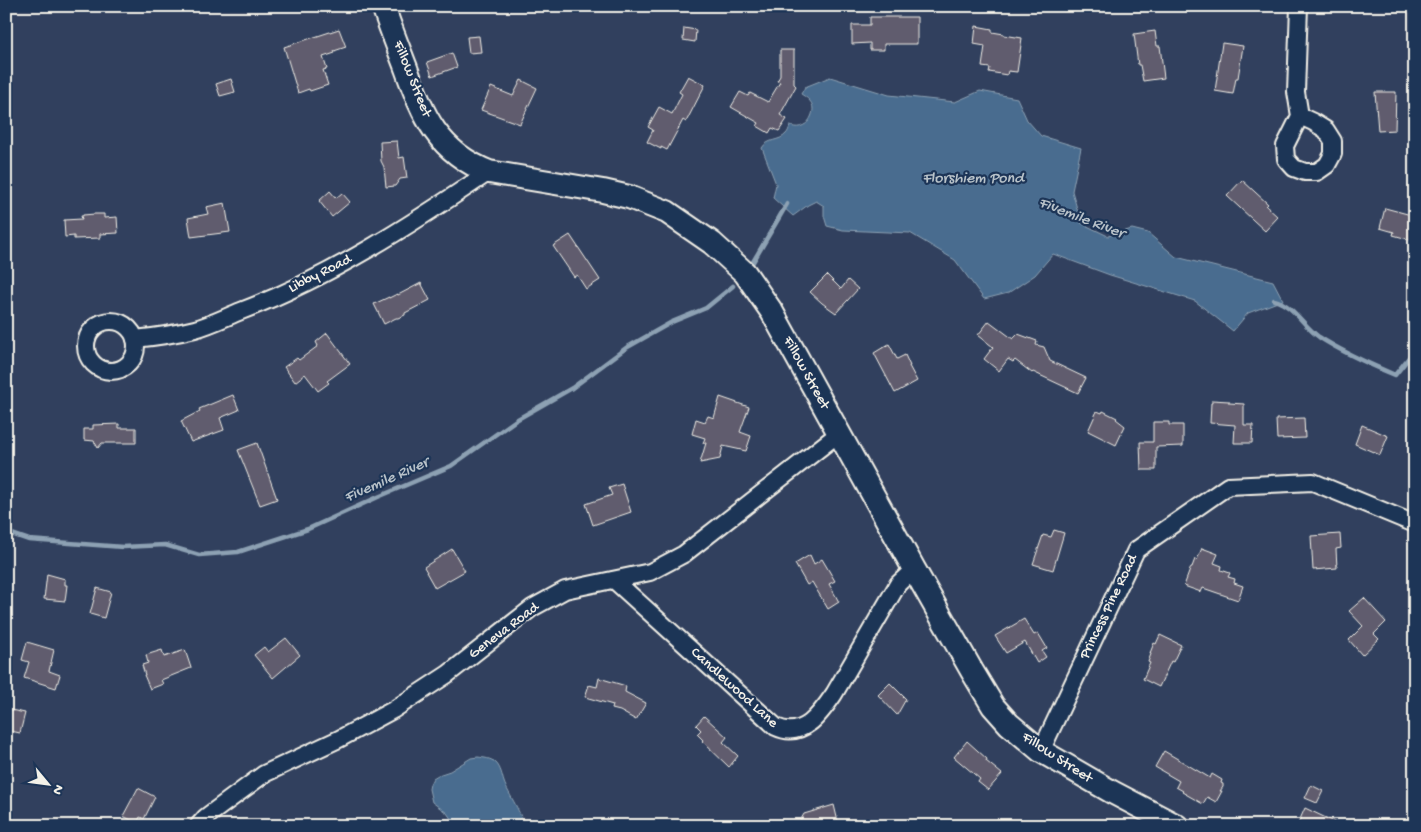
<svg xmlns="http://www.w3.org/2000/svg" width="1421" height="832" viewBox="0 0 1421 832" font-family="'Gochi Hand',sans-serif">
	<rect width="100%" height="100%" fill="#31405e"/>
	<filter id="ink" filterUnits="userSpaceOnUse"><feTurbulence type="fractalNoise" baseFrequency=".02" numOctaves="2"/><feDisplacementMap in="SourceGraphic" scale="10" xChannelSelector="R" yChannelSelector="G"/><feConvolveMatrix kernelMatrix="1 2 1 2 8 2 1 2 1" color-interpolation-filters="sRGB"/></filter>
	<g filter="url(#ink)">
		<!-- water -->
		<g fill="#486c8f" stroke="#8da1b3">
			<path d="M830,77L889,95L955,102L980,91L1017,98L1027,120L1041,136L1081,148L1072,191L1081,223L1108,236L1132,229L1148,233L1176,257L1273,281L1283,300L1248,313L1233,331L1195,301L1110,275L1053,254L1035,275L1008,293L984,299L955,260L910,233L843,230L827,226L824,216V206L816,201L808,205L793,216L773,198L776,184L762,148C768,138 779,142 786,134C788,132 789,129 790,126C794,127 798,128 802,126C807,124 809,121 811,117C816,106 811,100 801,94L805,87Z"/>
			<path d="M478,757C484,758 491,758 496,763C501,768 502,776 504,782C508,794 524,815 522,826H456L447,813L432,802L429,789L430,784L433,778L438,775L450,771L471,758Z"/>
		</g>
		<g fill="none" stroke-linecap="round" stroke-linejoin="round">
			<!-- stream -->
			<g stroke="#8da1b3" stroke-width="4.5">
				<polyline points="750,267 787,204"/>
				<path d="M1274,300C1294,305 1303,326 1319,337C1342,352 1369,364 1395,375L1415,350"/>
				<polyline points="6,532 29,540 123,547 165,545 199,555 238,552 308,529 378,497 451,466 516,420 572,388 626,348 672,322 706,308 733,286"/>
			</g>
		</g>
		<!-- building -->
		<g fill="#605b6e" stroke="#f4f1e8">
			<polygon points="870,17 917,17 917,44 884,44 884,50 870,50 870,43 852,44 852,25 870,25"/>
			<polygon points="976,26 992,29 992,32 1004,34 1004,35 1022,38 1017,72 1008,71 1007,75 989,72 990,68 982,67 985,46 974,44"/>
			<polygon points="684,28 696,30 695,42 683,40"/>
			<polygon points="339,29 346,47 334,51 335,53 323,57 327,69 323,70 328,85 310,91 309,89 298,93 284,47"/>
			<polygon points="1155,31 1157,46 1160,46 1164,78 1143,81 1140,65 1138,65 1134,34"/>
			<polygon points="479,36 481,52 469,53 467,37"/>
			<polygon points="1222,43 1243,46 1238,78 1236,78 1233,94 1215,91"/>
			<polygon points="780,50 794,50 794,84 796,86 780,115 787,119 779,131 772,128 769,133 757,126 759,123 731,107 740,92 748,96 750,93 768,102 780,82 777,81 780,76"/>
			<polygon points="452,53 457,67 432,76 427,62"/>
			<polygon points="688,76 705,85 686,122 683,120 667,150 661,147 661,149 647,142 653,130 648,127 659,107 672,114 682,94 679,92"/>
			<polygon points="231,79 235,92 220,96 216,84"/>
			<polygon points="521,80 537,88 520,124 481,110 491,87 513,96"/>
			<polygon points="1375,92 1396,92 1395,130 1378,131"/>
			<polygon points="397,141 399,158 404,157 407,178 400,179 395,186 386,187 384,167 381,161 380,142"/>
			<polygon points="1242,180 1268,204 1266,206 1278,217 1265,231 1227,196"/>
			<polygon points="330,191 336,198 342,193 350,202 332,217 319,201"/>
			<polygon points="225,203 230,232 191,237 188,218 208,214 206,207"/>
			<polygon points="1385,208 1415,216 1415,241 1393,235 1394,232 1380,228"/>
			<polygon points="95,214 104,214 104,218 117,217 118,233 100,234 100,238 74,239 74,236 65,237 64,220 82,219 81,216 83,216 83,215"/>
			<polygon points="570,235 600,280 586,289 577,275 574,277 553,246"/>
			<polygon points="827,275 841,289 848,280 858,289 836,313 822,303 810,292"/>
			<polygon points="421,283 430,300 405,313 405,315 398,318 396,318 384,324 374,304 389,297 389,298 397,294 398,295"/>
			<polygon points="989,321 1013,339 1018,334 1037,341 1036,345 1044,347 1050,361 1086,378 1078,393 1033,372 1032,373 1015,360 1013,362 1008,359 999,371 984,359 993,347 978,335"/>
			<polygon points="327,333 350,364 327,381 329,383 318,391 305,374 295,382 284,367 297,358 299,360 318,346 316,342"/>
			<polygon points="889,344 897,359 905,355 910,366 909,366 917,381 895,393 874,353"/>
			<polygon points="233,395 239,410 220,418 224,430 191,442 181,421 200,411 199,409"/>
			<polygon points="720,397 749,407 740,432 751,436 746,451 723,446 720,459 700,463 706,443 703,443 705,438 692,434 696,419 705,422 708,416 714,418"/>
			<polygon points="1212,400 1229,401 1229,403 1244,404 1244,425 1253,425 1252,443 1234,443 1235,425 1210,423 1211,403 1212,403"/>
			<polygon points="1097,411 1102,413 1103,411 1117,418 1116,419 1125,426 1116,445 1088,431"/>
			<polygon points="1304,418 1305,438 1277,439 1276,419"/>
			<polygon points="1153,422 1169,422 1169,425 1183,425 1183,446 1156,447 1156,470 1141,470 1140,442 1153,442"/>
			<polygon points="119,424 119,428 136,428 136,443 102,443 98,448 94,441 84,440 84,429 93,429 93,425"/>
			<polygon points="1362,425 1388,436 1380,455 1355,444"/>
			<polygon points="257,443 277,499 260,505 238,450"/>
			<polygon points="622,484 631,512 593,525 586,504 612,495 609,488"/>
			<polygon points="1054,530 1064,533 1053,570 1033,564 1043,535 1051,537"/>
			<polygon points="1340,534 1341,548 1336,549 1337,568 1313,570 1311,536"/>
			<polygon points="1202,548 1218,554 1214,563 1222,566 1221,570 1230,573 1228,577 1235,579 1234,583 1243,586 1238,600 1203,588 1201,592 1184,586 1191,567 1192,567 1195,559 1197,560"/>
			<polygon points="452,549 465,571 435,588 426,572 427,572 424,567"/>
			<polygon points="810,555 814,564 822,559 835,581 829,584 839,602 828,609 812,582 807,585 795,564"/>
			<polygon points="47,574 65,579 65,585 67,585 65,601 44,599"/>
			<polygon points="97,588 111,592 104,618 90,614"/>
			<polygon points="1364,598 1386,622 1374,634 1379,639 1362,655 1349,640 1363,626 1349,611"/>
			<polygon points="1024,619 1034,635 1038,633 1047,648 1042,651 1046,657 1037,663 1025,642 1006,653 995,636"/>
			<polygon points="1160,635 1181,645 1173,662 1171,661 1159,687 1143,679 1150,663 1148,662 1151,654 1150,653 1154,643 1156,644"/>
			<polygon points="286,638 300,655 273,678 254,655 264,647 268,652"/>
			<polygon points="27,642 54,650 49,671 60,675 56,688 24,678 29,662 22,660"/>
			<polygon points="162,650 164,657 185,650 191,668 161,680 163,684 150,689 144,675 145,675 142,665 148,663 146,655"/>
			<polygon points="599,678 626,686 625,692 646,703 636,720 620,711 612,709 613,705 585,697 589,685 597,687"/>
			<polygon points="890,683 906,699 897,715 878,695"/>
			<polygon points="6,709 25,713 20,733 6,730"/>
			<polygon points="704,716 727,737 723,742 738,756 729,767 702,741 703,740 697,734 701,730 696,725"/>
			<polygon points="967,741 987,759 986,761 1002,774 988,790 978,782 980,779 954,757"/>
			<polygon points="1164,751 1210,778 1212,774 1222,780 1221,783 1223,784 1223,787 1220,791 1222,791 1216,802 1207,797 1203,804 1182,792 1183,791 1176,787 1179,781 1155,767"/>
			<polygon points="1311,785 1323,791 1317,803 1305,798"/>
			<polygon points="138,788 155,797 144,819 140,817 137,823 123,816"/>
			<polygon points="834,805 839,826 797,826 804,814"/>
			<polygon points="1305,808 1343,826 1297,826"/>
		</g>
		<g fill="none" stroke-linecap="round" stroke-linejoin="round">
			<!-- minor casing -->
			<g stroke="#f4f1e8" stroke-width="20">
				<g id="minor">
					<polyline points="1299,6 1296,92 1300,116 1285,146 1286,159 1294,168 1305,172 1317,172 1327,165 1333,154 1333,141 1326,130 1313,122 1300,116"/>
					<circle cx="111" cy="346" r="25"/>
					<path d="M135,339C155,337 175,334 195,329C210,325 226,317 241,311C329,278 412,224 489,172"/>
					<path d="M614,580L776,727C803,740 821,713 834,694L898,584L914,569"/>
					<polyline points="1041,751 1136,550 1228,486 1313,482 1415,524"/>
					<polyline points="198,826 206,817 264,774 339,739 393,710 448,674 532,608 565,590 650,572 684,554 838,434"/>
				</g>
			</g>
			<!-- secondary casing -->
			<g stroke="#f4f1e8" stroke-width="26">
				<path id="secondary" d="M383,6C390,27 398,47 406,68C423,116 438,152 489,172L603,191L629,197L667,212L712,243L745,273L772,312L914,569L972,671L993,706L1009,724L1041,751L1112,792L1177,826"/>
			</g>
			<!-- minor -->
			<use href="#minor" stroke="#1d3557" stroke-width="16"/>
			<!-- secondary -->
			<use href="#secondary" stroke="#1d3557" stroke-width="22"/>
		</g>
	</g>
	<g text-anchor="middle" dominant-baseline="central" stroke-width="4.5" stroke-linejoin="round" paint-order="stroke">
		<!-- street labels -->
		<g font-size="15" fill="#f4f1e8" stroke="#1d3557">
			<text transform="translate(412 79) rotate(68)">Fillow Street</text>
			<text transform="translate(320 274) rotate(-27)">Libby Road</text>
			<text transform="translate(806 373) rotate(61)">Fillow Street</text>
			<text transform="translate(1109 607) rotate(-64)">Princess Pine Road</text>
			<text transform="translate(504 631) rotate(-37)">Geneva Road</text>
			<text transform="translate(734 688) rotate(42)">Candlewood Lane</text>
			<text transform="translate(1057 758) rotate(33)">Fillow Street</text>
		</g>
		<!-- water labels -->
		<g font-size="16" font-style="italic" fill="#b8c2c9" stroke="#1d3557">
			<text x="973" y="179">Florshiem Pond</text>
			<text transform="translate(1081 219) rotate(21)">Fivemile River</text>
			<text transform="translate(387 481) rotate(-24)">Fivemile River</text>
		</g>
	</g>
	<!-- margin -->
	<rect width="1421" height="832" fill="none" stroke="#1d3557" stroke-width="25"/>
	<rect x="12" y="12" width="1396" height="807" fill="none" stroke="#f4f1e8" stroke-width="2" filter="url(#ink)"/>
	<!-- north arrow -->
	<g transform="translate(48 784) rotate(119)" stroke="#1d3557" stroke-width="4" paint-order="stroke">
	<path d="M0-4L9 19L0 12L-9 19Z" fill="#f4f1e8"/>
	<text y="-8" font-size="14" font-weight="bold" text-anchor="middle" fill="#f4f1e8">N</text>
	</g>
</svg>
